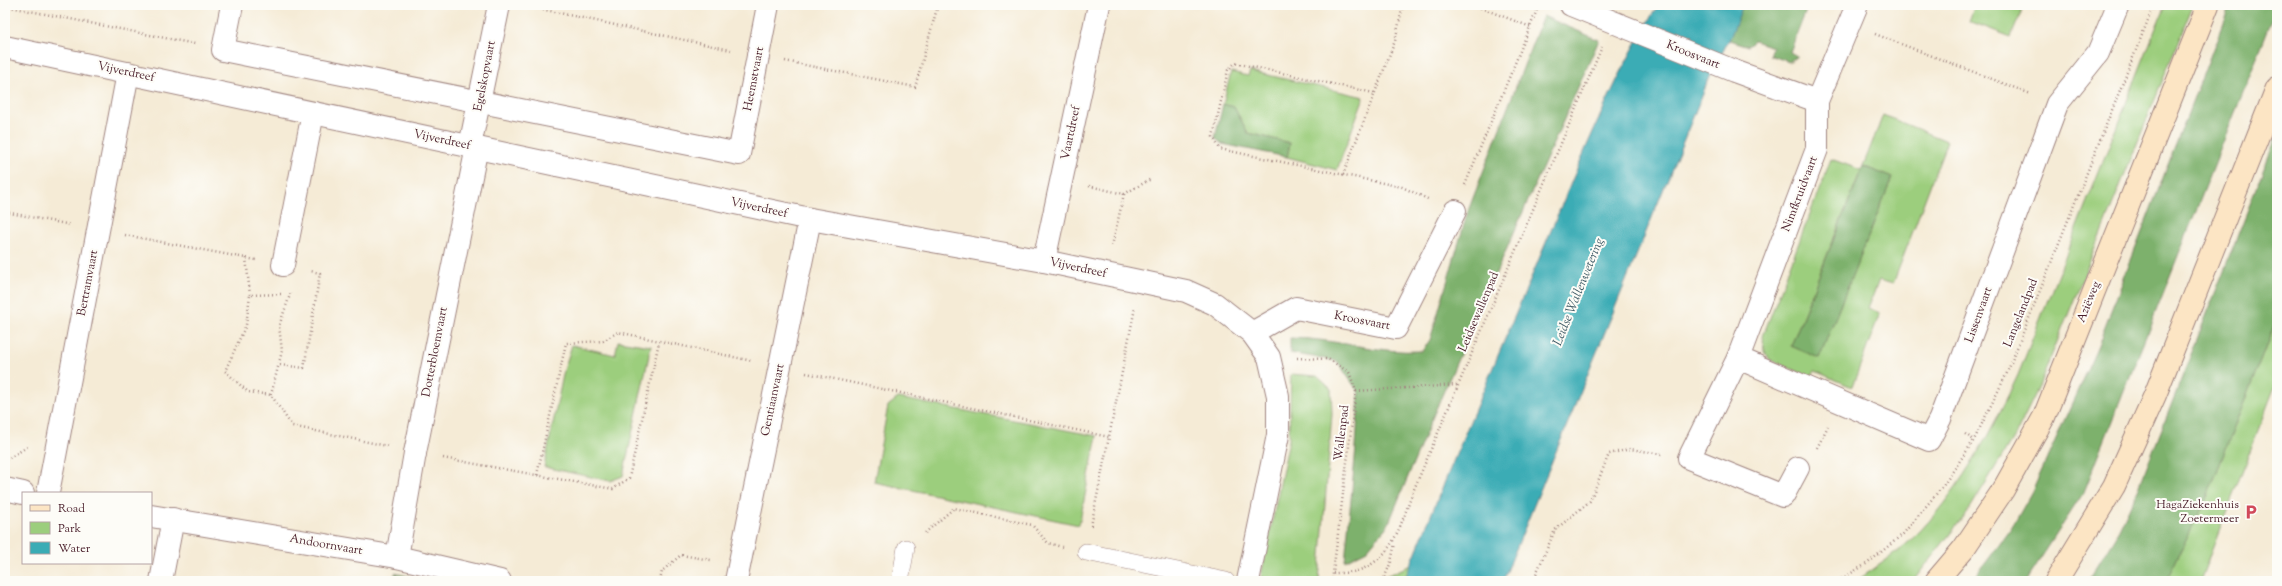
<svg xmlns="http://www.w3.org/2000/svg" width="2282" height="586" viewBox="0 0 2282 586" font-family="'Sorts Mill Goudy',serif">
	<rect width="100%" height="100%" fill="#fdfcf7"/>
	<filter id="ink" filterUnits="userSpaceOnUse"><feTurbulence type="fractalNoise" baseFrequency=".025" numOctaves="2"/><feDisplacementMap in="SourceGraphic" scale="8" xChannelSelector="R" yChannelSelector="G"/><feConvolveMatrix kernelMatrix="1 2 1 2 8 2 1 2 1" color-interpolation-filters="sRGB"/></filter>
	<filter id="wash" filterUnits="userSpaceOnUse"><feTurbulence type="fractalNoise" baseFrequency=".012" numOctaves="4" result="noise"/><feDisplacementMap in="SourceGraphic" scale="16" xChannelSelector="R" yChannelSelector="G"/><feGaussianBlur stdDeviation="0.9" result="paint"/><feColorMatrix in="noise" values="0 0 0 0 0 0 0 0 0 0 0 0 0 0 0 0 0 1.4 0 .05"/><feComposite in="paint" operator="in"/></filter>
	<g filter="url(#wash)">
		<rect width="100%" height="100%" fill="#f5ebd6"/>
		<!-- green -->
		<g fill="#9cce7d" stroke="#737654">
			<polygon points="1975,5 2024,5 2011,37 1969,21"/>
			<path d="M2165,5H2193L2038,389L2017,432L1969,510L1913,581H1856C1878,566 1902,550 1921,530C1963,485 1992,430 2018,375Z"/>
			<polygon points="1250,71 1364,97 1337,170 1287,157 1290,143 1248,133 1234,107 1223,104 1231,72 1248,76"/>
			<polygon points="1883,115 1947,141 1893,284 1879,280 1868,308 1880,313 1852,387 1815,371 1811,377 1770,360 1764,352 1763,336 1831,159 1861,170 1791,346 1819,358 1892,178 1863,166"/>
			<polygon points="2277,318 2277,381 2200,581 2166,581 2205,502"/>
			<polygon points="618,341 651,346 623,476 610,481 544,467 564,370 572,345 615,355"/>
			<polygon points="1291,374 1317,376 1331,389 1332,414 1319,581 1260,581 1289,440"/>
			<polygon points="898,398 1097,436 1079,525 874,482 888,406"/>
			<polygon points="1411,565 1404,581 1374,581"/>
		</g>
		<!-- forest -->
		<g fill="#7db16c" stroke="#64684c">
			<polygon points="1743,5 1801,5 1807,8 1790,52 1797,56 1789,62 1770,55 1773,47 1754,41 1748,46 1729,40"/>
			<polygon points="2230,5 2277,5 2277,7 2084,492 2026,581 1972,581 2011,529 2032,492 2098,345"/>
			<path d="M1543,16L1599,40L1436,409L1388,525L1367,550L1345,561L1356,447L1359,393L1337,361L1290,353V338C1334,338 1378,354 1422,351L1430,340L1468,211Z"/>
			<polygon points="1223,104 1234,107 1248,133 1290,143 1287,157 1222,144 1215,138"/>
			<polygon points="2277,135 2277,318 2205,502 2166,581 2088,581 2119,530 2139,487"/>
			<polygon points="1863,166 1892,178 1819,358 1791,346"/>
			<polygon points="395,573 416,578 414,581 394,581"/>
		</g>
		<!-- water -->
		<path fill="#3aacb5" stroke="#426670" d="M1658,5H1743L1730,38L1710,76L1503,581H1404C1448,471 1495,363 1541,254C1577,170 1610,83 1658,5Z"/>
	</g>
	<g filter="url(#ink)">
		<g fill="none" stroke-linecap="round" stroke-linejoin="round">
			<!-- service casing -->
			<g stroke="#a08580" stroke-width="18">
				<g id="service">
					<polyline points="1086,552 1226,581"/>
					<polyline points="900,581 906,548"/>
				</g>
			</g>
			<!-- pedestrian casing -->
			<g stroke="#a08580" stroke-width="24">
				<g id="pedestrian">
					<polyline points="758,56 768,5"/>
					<polyline points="415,453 477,147"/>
				</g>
			</g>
			<!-- minor casing -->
			<g stroke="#a08580" stroke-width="24">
				<g id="minor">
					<polyline points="232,5 223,50 739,154 758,56"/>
					<polyline points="1571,5 1734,71 1817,101"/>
					<polyline points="470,146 499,5"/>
					<polyline points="283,265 313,113"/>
					<polyline points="1252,333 1296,308 1396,328 1455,211"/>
					<polyline points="1738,358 1929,440 1940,419 2057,104 2098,53 2118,5"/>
					<polyline points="1798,468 1783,496 1689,458 1738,358 1817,149 1817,101 1857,5"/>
					<polyline points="5,489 23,493"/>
					<polyline points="48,493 128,73"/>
					<polyline points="151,516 397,557 500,581"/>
					<polyline points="397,557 415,453"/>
					<polyline points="161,581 173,519"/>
					<polyline points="736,581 810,219"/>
				</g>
			</g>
			<!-- tertiary casing -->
			<g stroke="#a08580" stroke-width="24">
				<g id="tertiary">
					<polyline points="5,47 810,219 1044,261 1186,291 1215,304 1252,333 1269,357 1278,396 1278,435 1248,581"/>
					<polyline points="1044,261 1099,5"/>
				</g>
			</g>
			<!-- secondary casing -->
			<g stroke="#a08580" stroke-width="24">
				<g id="secondary">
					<polyline points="1936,581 1964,548 2003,490 2044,417 2208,5"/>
					<polyline points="2056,581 2114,486 2155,395 2277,88"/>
				</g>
			</g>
			<!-- path -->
			<g stroke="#a08580" stroke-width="2.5" stroke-dasharray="1 3" stroke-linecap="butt">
				<polyline points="1473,5 1531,27"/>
				<polyline points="5,6 195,44"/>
				<polyline points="527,6 731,50"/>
				<polyline points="1875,34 2031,94"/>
				<polyline points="785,61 915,87 938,5"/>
				<polyline points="1374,93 1235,63 1228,70 1213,137 1220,149 1402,187 1430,200"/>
				<polyline points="1343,175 1395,41 1403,5"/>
				<polyline points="1465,185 1539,5"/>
				<polyline points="1089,186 1124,194 1112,246"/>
				<polyline points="1124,194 1151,179"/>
				<polyline points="5,212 71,225"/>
				<polyline points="125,235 256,260"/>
				<polyline points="246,258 250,295"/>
				<polyline points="281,294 250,295 246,325 225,371 248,392 271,395 292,426 387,446"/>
				<polyline points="1297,358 1328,359 1349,372 1356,391 1332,581"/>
				<polyline points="280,365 304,368 320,273 310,271"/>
				<polyline points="806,373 1109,437"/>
				<polyline points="1356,391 1458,385"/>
				<polyline points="271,395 282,351 279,326 291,292"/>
				<polyline points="1965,434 1974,440"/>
				<polyline points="1817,448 1828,426"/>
				<polyline points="443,458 613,489 629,478 659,342"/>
				<polyline points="6,460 27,447"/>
				<polyline points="537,475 566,343 603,341 618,332 752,361"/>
				<polyline points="1091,526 1135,308"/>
				<polyline points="925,533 954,508 1032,525 1048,543 1062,547"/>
				<path d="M1333,573C1340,573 1350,573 1357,571C1393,559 1400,526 1412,494L1602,47"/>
				<polyline points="660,581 662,571 681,555 711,560"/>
				<polyline points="1383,581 1391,562 1395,543"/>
				<polyline points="1533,581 1555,530 1590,501 1609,454 1630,449 1662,454"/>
				<polyline points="1838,581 1868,563 1903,534 1943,486 1974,440 2007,373 2154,5"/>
			</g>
			<!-- service -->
			<use href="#service" stroke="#fff" stroke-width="17"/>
			<!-- pedestrian -->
			<use href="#pedestrian" stroke="#fff" stroke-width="22"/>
			<!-- minor -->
			<use href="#minor" stroke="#fff" stroke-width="22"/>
			<!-- tertiary -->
			<use href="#tertiary" stroke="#fff" stroke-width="22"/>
			<!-- secondary -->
			<use href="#secondary" stroke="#fce5c4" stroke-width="22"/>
		</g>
	</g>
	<!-- icons -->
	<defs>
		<g id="parking-bare" transform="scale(1.2)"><path d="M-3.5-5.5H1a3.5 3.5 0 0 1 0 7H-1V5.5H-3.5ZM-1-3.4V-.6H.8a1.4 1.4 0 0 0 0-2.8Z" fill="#d1495b" stroke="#fdfcf7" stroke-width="2.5" paint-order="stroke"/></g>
	</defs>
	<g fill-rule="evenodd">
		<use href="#parking-bare" x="2251" y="512"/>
	</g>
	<g text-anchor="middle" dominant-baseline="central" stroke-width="4" stroke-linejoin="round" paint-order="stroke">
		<!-- street labels -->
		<g font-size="12" fill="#4a1f2b" stroke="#fdfcf7">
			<text transform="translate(1693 55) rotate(22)">Kroosvaart</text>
			<text transform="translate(126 72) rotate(12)">Vijverdreef</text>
			<text transform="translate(485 76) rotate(-79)">Egelskopvaart</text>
			<text transform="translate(754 79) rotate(-79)">Heemstvaart</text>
			<text transform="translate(1071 133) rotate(-78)">Vaartdreef</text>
			<text transform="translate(442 140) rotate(12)">Vijverdreef</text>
			<text transform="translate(1800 194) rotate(-69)">Nimfkruidvaart</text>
			<text transform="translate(759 208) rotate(12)">Vijverdreef</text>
			<text transform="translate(1078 268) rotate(12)">Vijverdreef</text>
			<text transform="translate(88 283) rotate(-79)">Bertramvaart</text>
			<text transform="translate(2089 302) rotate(-68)">Aziëweg</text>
			<text transform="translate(1479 312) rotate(-67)">Leidsewallenpad</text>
			<text transform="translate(2021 313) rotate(-68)">Langelandpad</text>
			<text transform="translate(1979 315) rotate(-70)">Lissenvaart</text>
			<text transform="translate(1362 321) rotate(11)">Kroosvaart</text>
			<text transform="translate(435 352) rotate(-79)">Dotterbloemvaart</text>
			<text transform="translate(773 400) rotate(-78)">Gentiaanvaart</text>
			<text transform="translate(1342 433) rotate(-83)">Wallenpad</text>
			<text transform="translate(326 545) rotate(10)">Andoornvaart</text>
		</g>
		<!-- poi labels -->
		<g font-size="12" fill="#4a1f2b" stroke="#fdfcf7" text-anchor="end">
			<text x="2239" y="505">HagaZiekenhuis<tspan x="2239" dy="14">Zoetermeer</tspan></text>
		</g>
		<!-- water labels -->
		<g font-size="13" font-style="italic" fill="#435e69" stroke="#fdfcf7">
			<text transform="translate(1579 292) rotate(-68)">Leidse Wallenwetering</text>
		</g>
	</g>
	<!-- margin -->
	<rect width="2282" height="586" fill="none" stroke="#fdfcf7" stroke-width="20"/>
	<!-- legend -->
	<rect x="22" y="492" width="130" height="72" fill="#fdfcf7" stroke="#b5a4a5"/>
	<rect x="30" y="505" width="20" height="6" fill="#fce5c4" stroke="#b5a4a5"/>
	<text x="58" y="512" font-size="12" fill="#4a1f2b">Road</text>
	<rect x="30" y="522" width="20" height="12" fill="#9cce7d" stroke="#b5a4a5"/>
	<text x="58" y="532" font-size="12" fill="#4a1f2b">Park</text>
	<rect x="30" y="542" width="20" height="12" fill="#3aacb5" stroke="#b5a4a5"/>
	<text x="58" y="552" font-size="12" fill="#4a1f2b">Water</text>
</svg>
